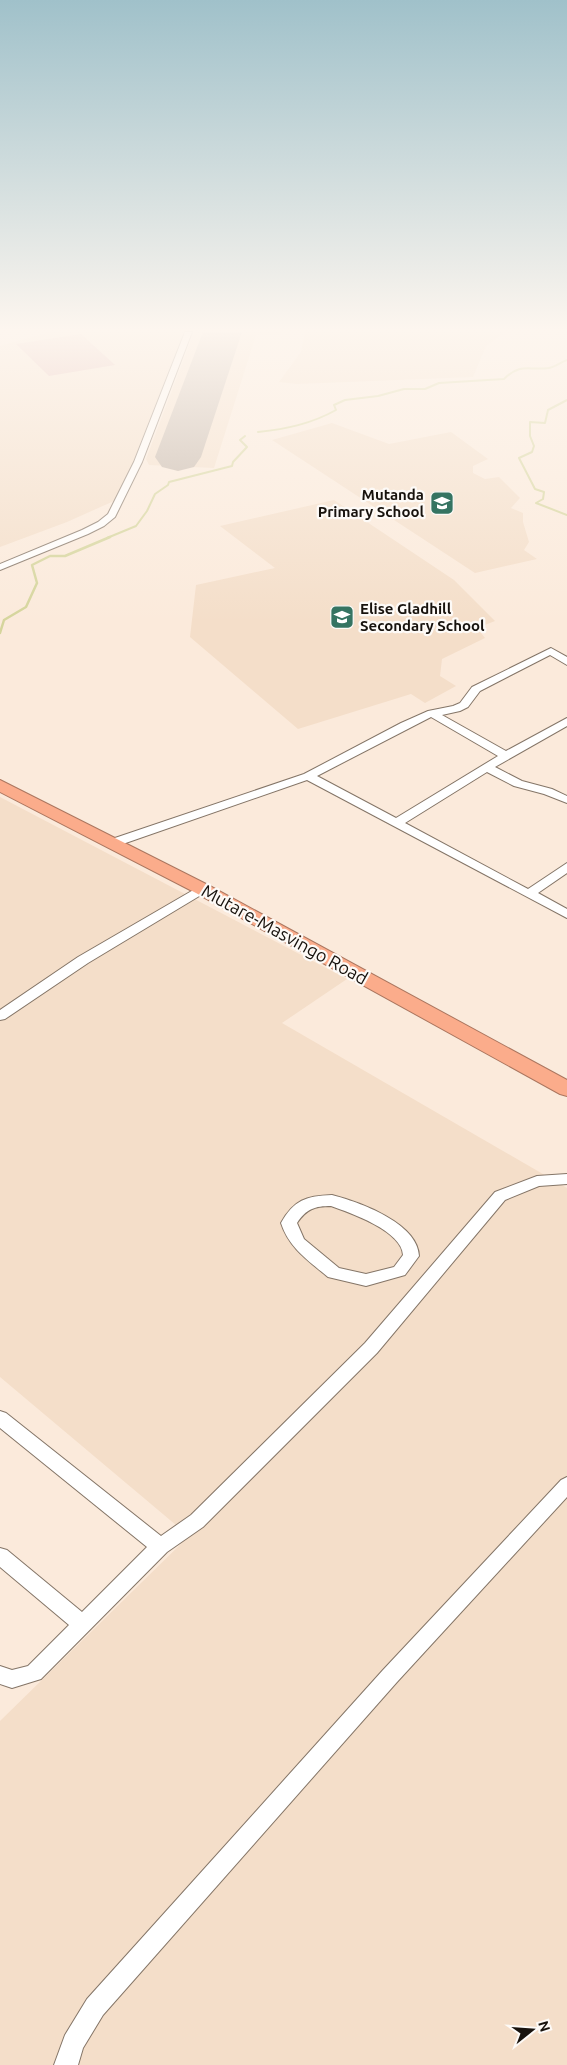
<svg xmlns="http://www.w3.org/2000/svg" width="567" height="2065" viewBox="0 0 567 2065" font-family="Ubuntu,sans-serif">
	<rect width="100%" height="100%" fill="#fbeadb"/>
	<!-- built -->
	<g fill="#f4dec9">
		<polygon points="50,332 184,332 134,460 114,501 67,522 0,547 0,346"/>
		<polygon points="194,332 281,332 281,334 256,335 214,468 149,465 146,459"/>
		<polygon points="305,332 505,332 486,346 473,377 297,384 279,382 301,352"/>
		<polygon points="332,423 389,444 451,432 488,459 473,466 473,473 485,479 499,477 520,498 511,508 523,513 523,522 529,542 524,550 537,559 475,573 272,440"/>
		<polygon points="334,500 454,580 495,621 477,628 485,638 442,659 440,676 456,686 425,703 411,694 298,729 190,637 196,585 275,568 220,526"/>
		<polygon points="0,797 347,979 282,1023 567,1188 567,2065 0,2065 0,1721 189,1536 0,1377"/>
	</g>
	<!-- green -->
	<polygon fill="#ddadaa" points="81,334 115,365 49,376 16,344"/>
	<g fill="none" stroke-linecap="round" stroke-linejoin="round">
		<!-- stream-far1 -->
		<g stroke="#d5d59c" stroke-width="2">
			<polyline points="567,400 548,410 545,423 530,422 530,436 534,446 532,452 519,458 535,489 544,492 543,499 536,503 567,515"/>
			<path d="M258,432C286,429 311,424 336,410L334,405L345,400L378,396L404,389H425L439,383L504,379C521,362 529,371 549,368C555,367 561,362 567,360"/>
			<polyline points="107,538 136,526 147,511 155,494 168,485 169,482 232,466 233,462 247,447 240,440 245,436"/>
		</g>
		<!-- stream -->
		<polyline stroke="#d5d59c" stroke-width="2.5" points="0,633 4,620 26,607 37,583 32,565 50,556 65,556 110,537"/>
		<!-- runway -->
		<polygon fill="#c0b2a6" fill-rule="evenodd" points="203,332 242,332 201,457 194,467 178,471 162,467 155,457"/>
		<!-- minor casing -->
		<g stroke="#847567" stroke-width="2">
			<g id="minor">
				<polygon points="185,332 192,332 142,462 115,517 104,526 88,534 0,570 0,564 82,530 98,522 108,514 134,462"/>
				<path d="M551,648L567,657V665L550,655L480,691L468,707L460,711L442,715L506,751L567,718V726L495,767L522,781L552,789L567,796V803L544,794L514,786L487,772L405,823L528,889L567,863V873L538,893L567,909V918L307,780L117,846H109L107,843L109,840L304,774L401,723L428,711L453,706L460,703L472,687ZM431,717L498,756L396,818L317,776Z"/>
				<polygon points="202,885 208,889 206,892 88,963 5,1019 0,1020 0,1010 78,957"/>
				<polygon points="567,1174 567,1184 539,1186 505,1200 377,1353 203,1527 167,1552 41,1679 12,1688 0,1684 0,1666 12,1670 28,1666 69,1625 0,1567 0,1548 7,1550 82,1612 147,1547 0,1428 0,1411 6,1413 161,1536 191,1515 365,1343 495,1192 537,1176"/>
				<path d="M332,1195C359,1202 418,1223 419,1256L405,1275L366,1286L328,1277C309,1261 289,1248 281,1223C294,1200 306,1196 332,1195ZM331,1206C351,1213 402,1231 403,1255L394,1267L366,1274L339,1268L304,1239L297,1223C306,1209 315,1206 331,1206Z"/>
				<polygon points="567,1477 567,1497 397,1682 103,2015 83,2048 78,2065 54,2065 65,2035 87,1999 383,1670 561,1480"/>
			</g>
		</g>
		<!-- highway casing -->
		<g stroke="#ab765f" stroke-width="2">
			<polygon id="highway" points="0,780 208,885 567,1080 567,1096 560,1094 196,893 0,792"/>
		</g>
		<!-- minor -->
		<use href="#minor" fill="#fff" fill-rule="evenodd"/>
		<!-- highway -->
		<use href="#highway" fill="#fbac8b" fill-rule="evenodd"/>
	</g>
	<!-- sky -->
	<linearGradient id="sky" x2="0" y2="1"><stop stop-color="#a0c1ca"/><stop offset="0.53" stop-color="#fdf6ef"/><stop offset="1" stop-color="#fdf6ef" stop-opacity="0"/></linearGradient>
	<rect width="567" height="622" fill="url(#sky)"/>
	<!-- icons -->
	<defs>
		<g id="school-square" transform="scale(1.25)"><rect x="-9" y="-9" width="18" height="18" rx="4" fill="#357462" stroke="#fdfaf7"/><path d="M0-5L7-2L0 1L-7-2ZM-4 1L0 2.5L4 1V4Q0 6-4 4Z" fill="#fff"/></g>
	</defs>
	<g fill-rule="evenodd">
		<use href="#school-square" x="442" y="503"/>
		<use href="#school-square" x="342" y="617"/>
	</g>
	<g text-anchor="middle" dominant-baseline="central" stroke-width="4.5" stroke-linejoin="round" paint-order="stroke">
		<!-- far-poi labels -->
		<g font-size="15" font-weight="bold" fill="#17120d" stroke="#fdfaf7" text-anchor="end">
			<text x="424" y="494">Mutanda<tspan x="424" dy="17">Primary School</tspan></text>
			<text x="360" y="608" text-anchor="start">Elise Gladhill<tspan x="360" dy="17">Secondary School</tspan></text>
		</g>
		<!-- street labels -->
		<g font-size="18" fill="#17120d" stroke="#fdfaf7">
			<text transform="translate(285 934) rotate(29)">Mutare-Masvingo Road</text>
		</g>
	</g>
	<!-- north arrow -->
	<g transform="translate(532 2030) rotate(73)" stroke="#fdfaf7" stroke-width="4" paint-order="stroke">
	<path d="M0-4L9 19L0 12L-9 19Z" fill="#17120d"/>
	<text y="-8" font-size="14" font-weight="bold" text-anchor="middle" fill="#17120d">N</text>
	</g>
</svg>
